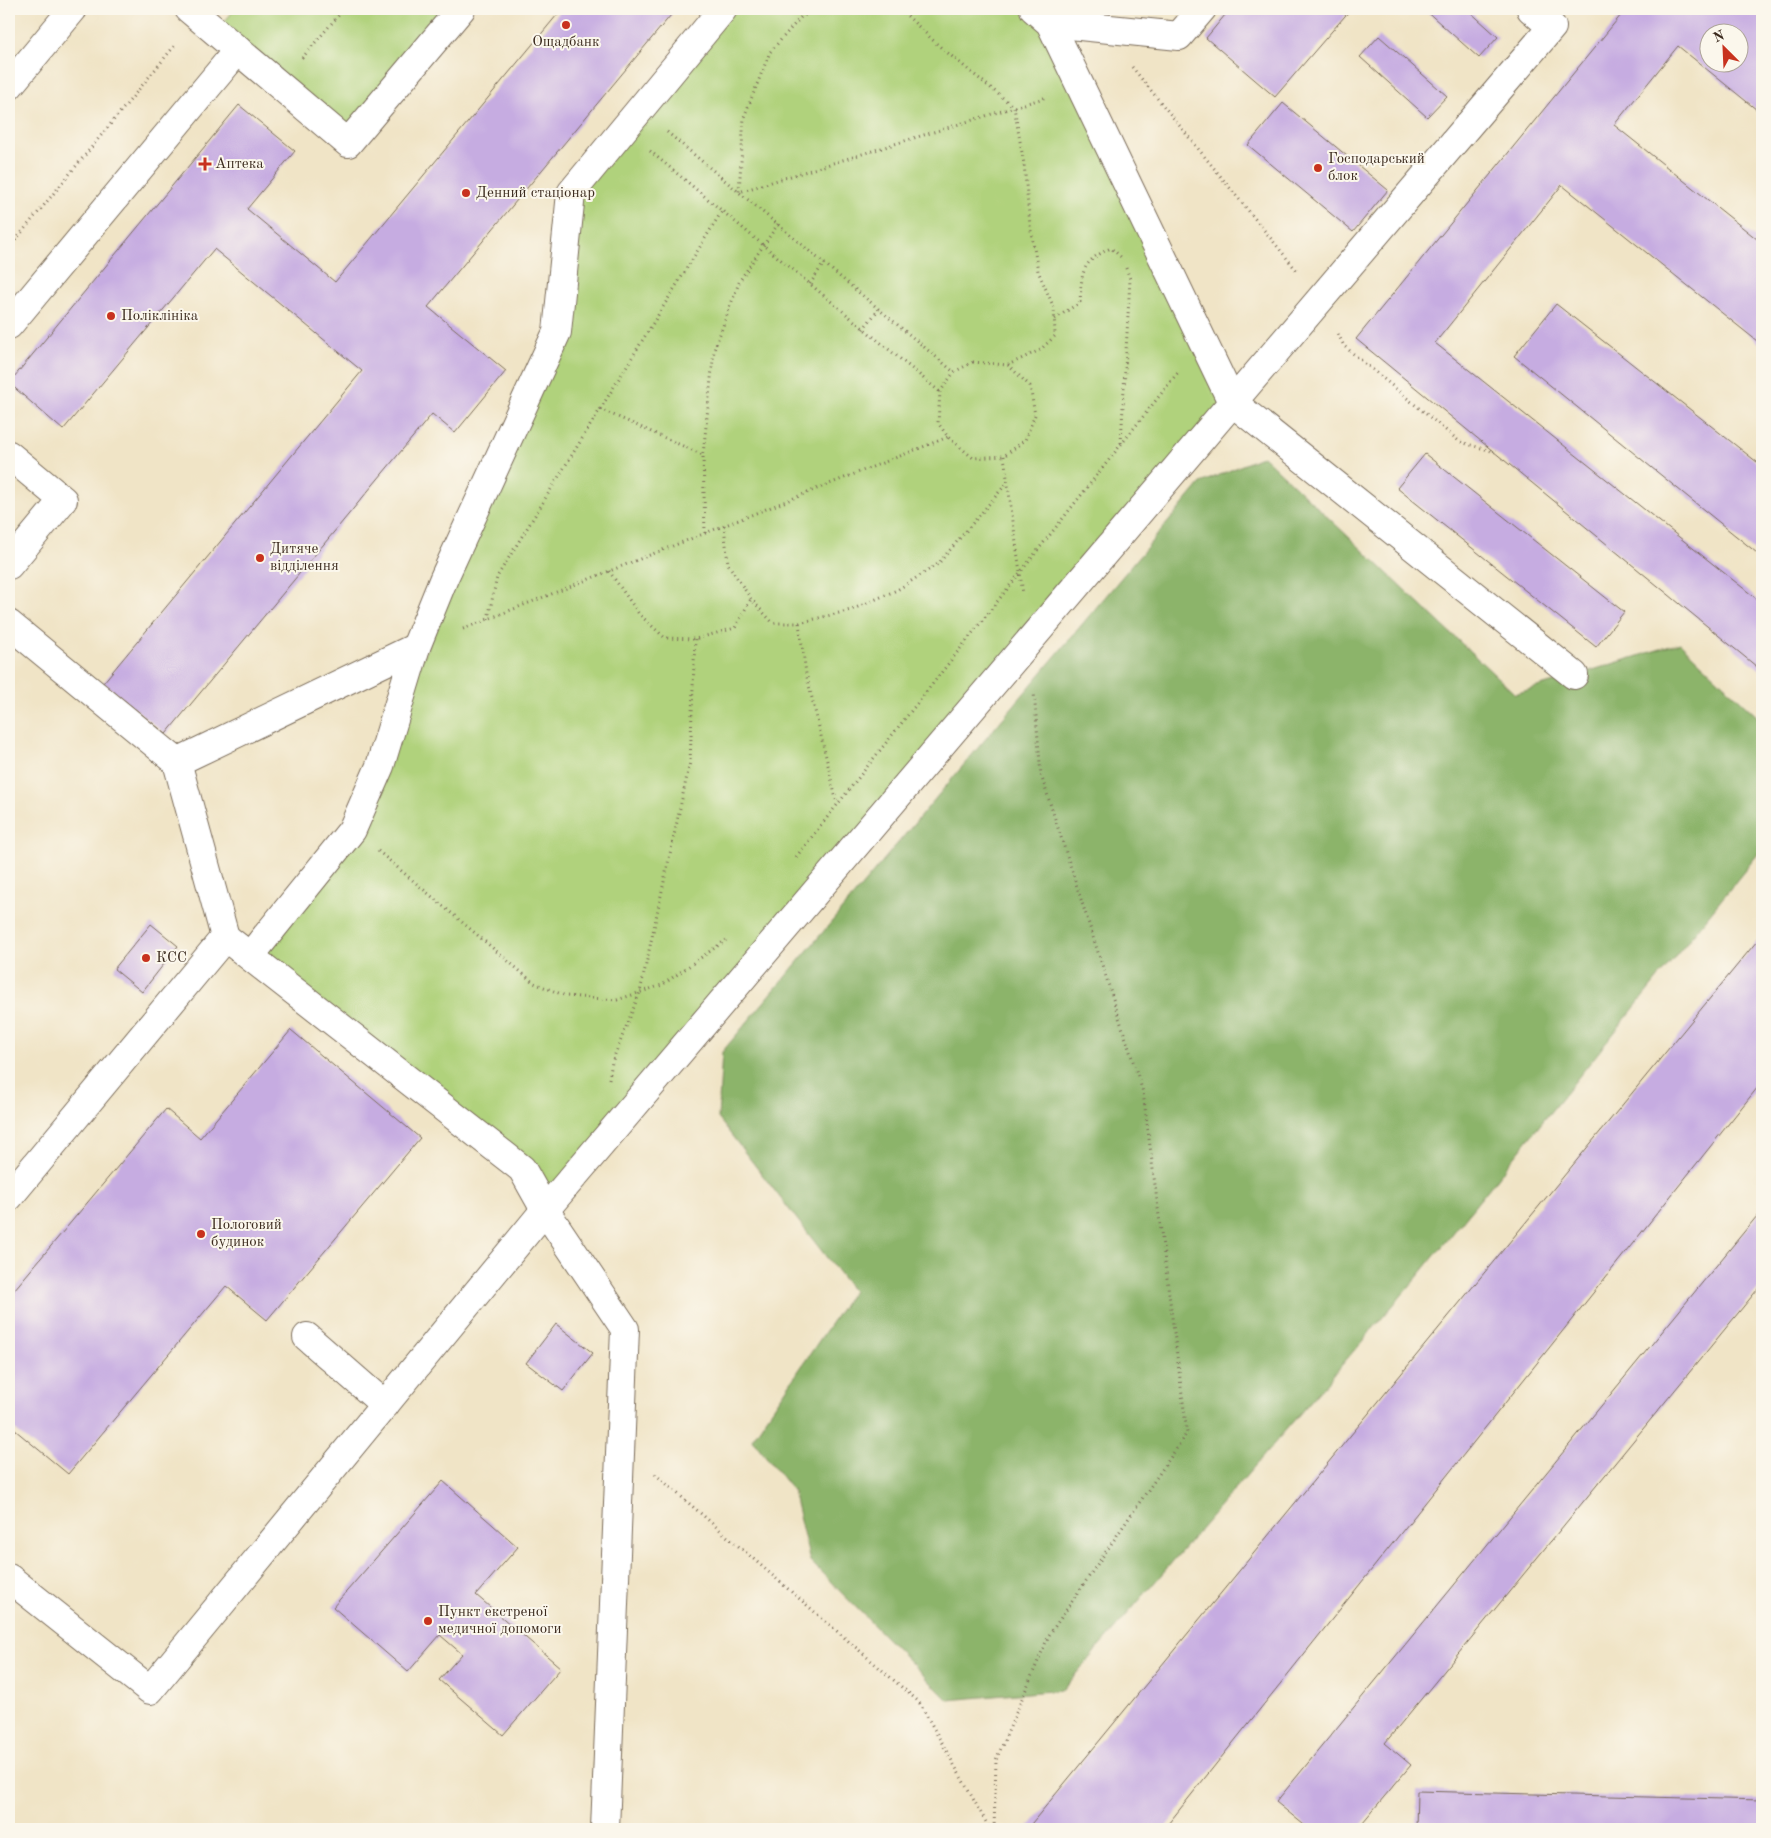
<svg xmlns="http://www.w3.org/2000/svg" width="1771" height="1838" viewBox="0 0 1771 1838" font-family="'Old Standard TT',serif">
	<rect width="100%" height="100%" fill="#fbf7ec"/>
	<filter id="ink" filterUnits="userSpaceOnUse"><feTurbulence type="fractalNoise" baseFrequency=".02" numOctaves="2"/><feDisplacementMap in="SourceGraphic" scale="10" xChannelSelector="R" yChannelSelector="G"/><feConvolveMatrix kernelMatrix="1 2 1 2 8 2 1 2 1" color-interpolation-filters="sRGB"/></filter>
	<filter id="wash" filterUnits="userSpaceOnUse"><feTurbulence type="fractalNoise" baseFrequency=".0096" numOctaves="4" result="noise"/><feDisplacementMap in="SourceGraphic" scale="20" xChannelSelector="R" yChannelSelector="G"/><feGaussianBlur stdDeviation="1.12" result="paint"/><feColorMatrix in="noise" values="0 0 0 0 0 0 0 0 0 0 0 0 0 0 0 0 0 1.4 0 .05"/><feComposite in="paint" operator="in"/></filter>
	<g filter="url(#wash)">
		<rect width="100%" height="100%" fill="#f0e4c6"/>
		<!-- green -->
		<g fill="#b0d27b" stroke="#767e4c">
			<polygon points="235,9 461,9 348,143 216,32"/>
			<polygon points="723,9 1034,9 1232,403 545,1210 522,1169 250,956 352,830 557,332 571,193"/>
		</g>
		<!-- forest -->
		<polygon fill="#8cb46b" stroke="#646f44" points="1263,456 1515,694 1680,643 1762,721 1762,849 1420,1274 1062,1690 948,1700 810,1561 793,1491 752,1439 853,1291 718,1118 722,1052 1201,483"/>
		<g id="blocks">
			<!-- building -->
			<g fill="#c6ace1" fill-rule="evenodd">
				<polygon points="562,9 676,9 428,307 506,371 455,433 432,414 166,734 103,683 362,371 214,249 63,430 9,383 239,105 295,151 247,209 335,282"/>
				<polygon points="1230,9 1351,9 1275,97 1206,38"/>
				<polygon points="1424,9 1467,9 1498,37 1479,58"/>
				<path d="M1626,9H1762V114L1678,46L1614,125L1762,243V345L1562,185L1435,343L1762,603V671L1356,339ZM1708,32H1738V62H1708Z"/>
				<polygon points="1379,36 1447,96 1427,117 1360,57"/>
				<polygon points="1283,103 1388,190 1353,232 1248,145"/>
				<polygon points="1556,304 1762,466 1762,557 1514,356"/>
				<polygon points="1425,454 1624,612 1596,647 1397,488"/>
				<polygon points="151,924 178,946 142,992 114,969"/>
				<polygon points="1762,935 1762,1082 1164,1829 1027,1829"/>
				<polygon points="291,1030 420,1138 267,1320 226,1286 68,1474 9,1425 9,1296 166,1109 200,1138"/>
				<polygon points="1762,1210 1762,1284 1385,1743 1411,1765 1357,1829 1309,1829 1276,1802"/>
				<polygon points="556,1324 593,1353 563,1391 526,1363"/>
				<polygon points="443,1481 518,1547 476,1595 561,1668 503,1735 439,1680 462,1654 440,1635 408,1672 333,1607"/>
				<polygon points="1417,1791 1762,1800 1762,1829 1416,1829"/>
			</g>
		</g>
	</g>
	<g filter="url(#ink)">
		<use href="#blocks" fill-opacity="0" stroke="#7a6b59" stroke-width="1"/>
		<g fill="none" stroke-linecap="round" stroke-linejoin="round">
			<!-- minor casing -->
			<g stroke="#7a6b59" stroke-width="30">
				<g id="minor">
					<polyline points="189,9 348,143 461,9"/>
					<polyline points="1034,9 1050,23 1232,402 1574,675"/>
					<polyline points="1050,23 1179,36 1202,9"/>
					<polyline points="9,86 73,9"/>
					<polyline points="9,325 238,50"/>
					<polyline points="9,455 63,500 9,565"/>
					<polyline points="9,624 177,762 416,647"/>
					<polyline points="177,762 225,937"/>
					<polyline points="250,956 352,830 380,766 416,647 444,578 557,332 571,193 723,9"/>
					<polyline points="9,1197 225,937 522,1169 545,1210 625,1329 605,1829"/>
					<polyline points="307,1337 385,1405"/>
					<polyline points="9,1578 150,1690 545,1210 1552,27 1531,9"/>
				</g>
			</g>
			<!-- path -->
			<g stroke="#7a6b59" stroke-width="3" stroke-dasharray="1 4" stroke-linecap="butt">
				<polyline points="799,9 801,17"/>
				<polyline points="819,9 801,17 770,52 744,117 739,192 1047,97"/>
				<polyline points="900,9 938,45 1014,107 1024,164 1030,225 1038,271 1054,308 1055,336 1040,350 1008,365"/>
				<polyline points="302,58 344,9"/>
				<polyline points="1132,67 1298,272"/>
				<polyline points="667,132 954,372"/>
				<polyline points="650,151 940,392"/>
				<polyline points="9,248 176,44"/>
				<polyline points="810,284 824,263"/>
				<path d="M1055,319L1080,302C1082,271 1081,262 1111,248L1122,258"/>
				<polyline points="863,329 879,309"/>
				<polyline points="1338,334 1344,346 1460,442 1495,452"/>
				<polygon points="973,362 1008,365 1030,386 1035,415 1025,440 1004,456 973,458 948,437 938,423 940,392 954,372"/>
				<polyline points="600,409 703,455"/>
				<polyline points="1121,443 1130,279 1126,268"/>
				<polyline points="1004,456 1023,594"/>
				<polyline points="724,525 728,564 751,599 773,623 799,623 851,610 897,590 938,564 1006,484"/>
				<polyline points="705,533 703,455 714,350 740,280 778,224"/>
				<polyline points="609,571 639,614 665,638 695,639 735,628 751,599"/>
				<polyline points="488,619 497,577 722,211"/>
				<polyline points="799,623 806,673 837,803"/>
				<polyline points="463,629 948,437"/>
				<polyline points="378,851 534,983 566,996 617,1000 662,985 726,940"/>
				<polyline points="796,857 1179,371"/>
				<polyline points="609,1079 612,1062 640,992 690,762 695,639"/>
				<polyline points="655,1474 919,1702 990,1829"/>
				<polyline points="994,1829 996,1760 1049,1635 1187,1433 1143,1092 1041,775 1034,692"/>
			</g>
			<!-- minor -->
			<use href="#minor" stroke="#fff" stroke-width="28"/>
		</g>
	</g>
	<!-- markers -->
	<g fill="#c8321e" stroke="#fbf7ec" stroke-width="2">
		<circle cx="566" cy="25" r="5"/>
		<path d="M202.5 156.5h5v5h5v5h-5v5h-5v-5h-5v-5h5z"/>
		<circle cx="1318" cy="168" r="5"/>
		<circle cx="466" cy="193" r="5"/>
		<circle cx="111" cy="316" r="5"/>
		<circle cx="260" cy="558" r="5"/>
		<circle cx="146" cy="958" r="5"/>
		<circle cx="201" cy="1234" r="5"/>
		<circle cx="428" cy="1621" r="5"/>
	</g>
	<g text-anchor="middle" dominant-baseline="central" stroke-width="4" stroke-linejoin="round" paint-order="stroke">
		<!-- poi labels -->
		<g font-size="15" fill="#3b2a1e" stroke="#fbf7ec" text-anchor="start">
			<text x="566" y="42" text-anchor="middle">Ощадбанк</text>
			<text x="1328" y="159">Господарський<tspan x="1328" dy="17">блок</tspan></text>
			<text x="215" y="164">Аптека</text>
			<text x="476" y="193">Денний стаціонар</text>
			<text x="121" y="316">Поліклініка</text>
			<text x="270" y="549">Дитяче<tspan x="270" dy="17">відділення</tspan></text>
			<text x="156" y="958">КСС</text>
			<text x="211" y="1225">Пологовий<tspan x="211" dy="17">будинок</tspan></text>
			<text x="438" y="1612">Пункт екстреної<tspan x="438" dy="17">медичної допомоги</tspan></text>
		</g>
	</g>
	<!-- margin -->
	<rect width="1771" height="1838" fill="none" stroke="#fbf7ec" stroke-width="30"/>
	<!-- north arrow -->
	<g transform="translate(1724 48) rotate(336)"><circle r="24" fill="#fbf7ec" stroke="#aea59a"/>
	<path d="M0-4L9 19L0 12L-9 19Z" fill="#c8321e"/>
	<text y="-8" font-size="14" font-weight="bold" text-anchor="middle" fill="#3b2a1e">N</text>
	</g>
</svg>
